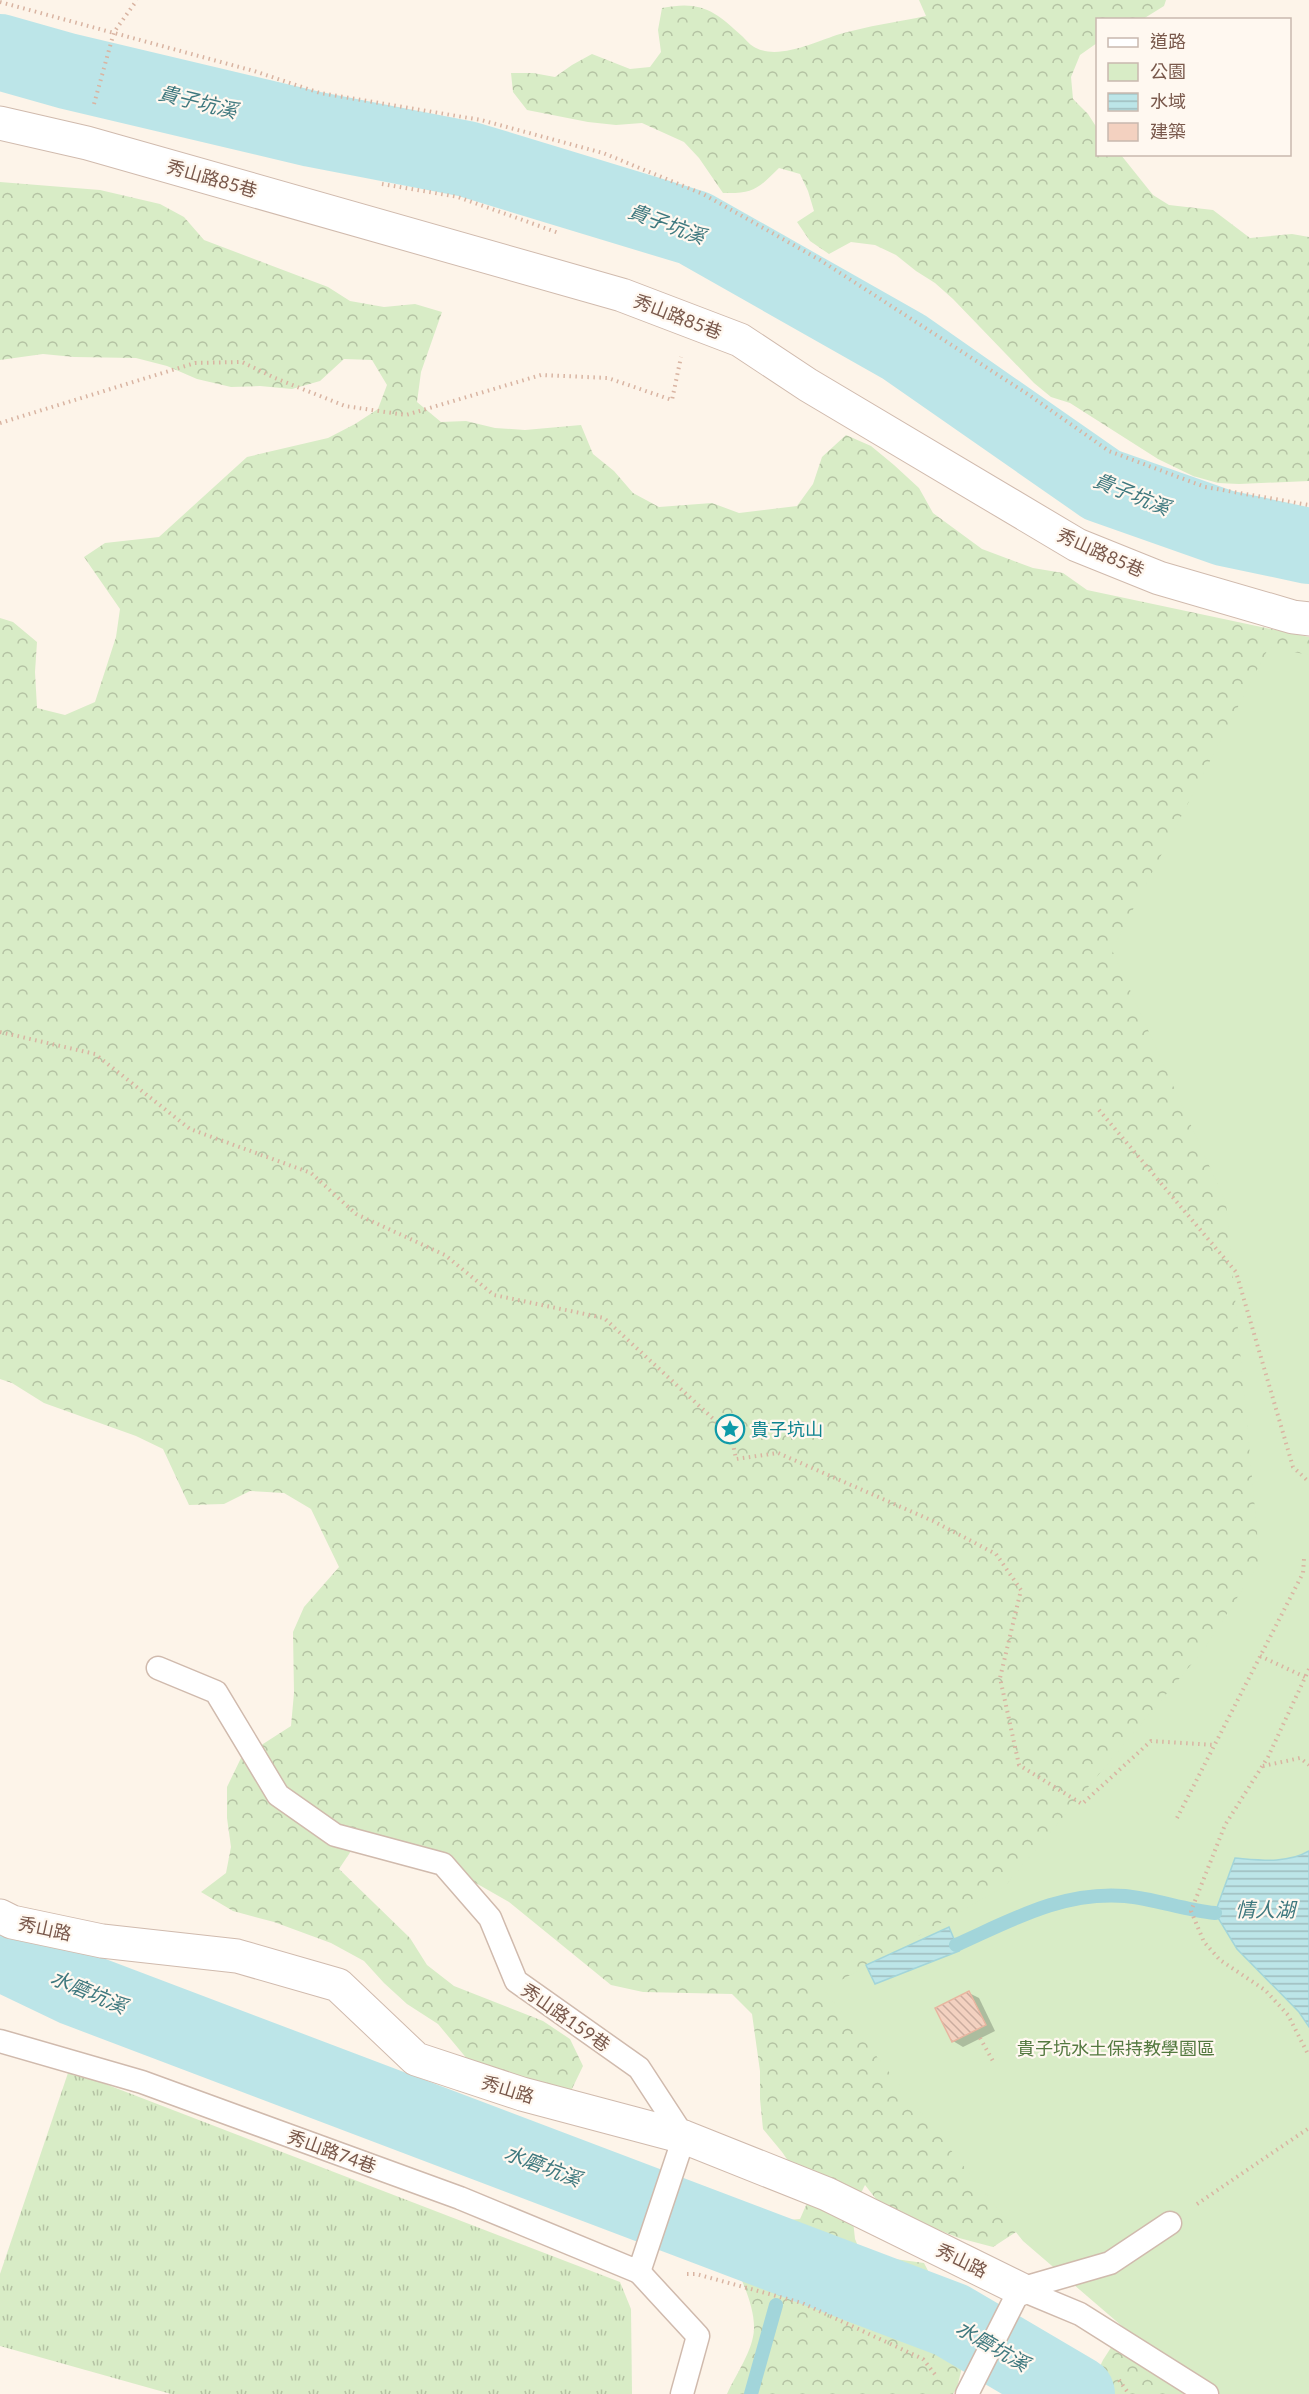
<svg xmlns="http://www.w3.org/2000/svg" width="1309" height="2394" viewBox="0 0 1309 2394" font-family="Lato,'Noto Sans TC',sans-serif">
	<defs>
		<pattern id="grass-tufts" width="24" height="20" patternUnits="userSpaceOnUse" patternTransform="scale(1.5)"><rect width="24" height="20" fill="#d8ecc6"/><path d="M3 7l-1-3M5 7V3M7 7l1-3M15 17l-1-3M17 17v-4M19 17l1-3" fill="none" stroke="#b4c2a3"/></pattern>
		<pattern id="forest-crowns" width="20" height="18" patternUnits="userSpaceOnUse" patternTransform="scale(1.5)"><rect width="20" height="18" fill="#d8ecc6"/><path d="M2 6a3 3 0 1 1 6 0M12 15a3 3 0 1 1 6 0" fill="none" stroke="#b4c2a3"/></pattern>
		<pattern id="water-rules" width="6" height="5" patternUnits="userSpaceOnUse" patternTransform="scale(1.5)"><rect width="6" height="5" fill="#bce5e8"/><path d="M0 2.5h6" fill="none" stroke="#9ebcbe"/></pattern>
		<pattern id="building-back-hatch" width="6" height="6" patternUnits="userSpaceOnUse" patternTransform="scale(1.5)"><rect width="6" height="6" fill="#f3d1c0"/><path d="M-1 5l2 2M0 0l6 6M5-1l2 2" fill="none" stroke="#caac9e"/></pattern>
	</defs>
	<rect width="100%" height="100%" fill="#fdf4e9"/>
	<!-- grass -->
	<polygon fill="url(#grass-tufts)" points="69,2070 620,2282 631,2309 632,2394 171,2394 0,2346 0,2274"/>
	<!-- forest -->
	<g fill="url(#forest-crowns)">
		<path d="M919,0H1166L1164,6L1143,19L1098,20L1097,43L1080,55L1071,77L1073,99L1088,114L1097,128L1098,154L1121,155L1153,195L1169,205L1213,210L1250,238L1292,234L1309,237V481L1239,484L1218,483L1193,476L1158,459L1070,403L1051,397L1034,383L953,299L935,283L916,271L896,255L875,245L851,242L829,254L810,241L797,222L814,211L808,191L800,174L779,168C758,189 753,194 723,193L699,158L684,142L642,123L616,125L588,122L527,110L513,92L511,73H533L555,77L572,65L592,54L630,69L650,67L661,52L658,30L662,8C701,0 715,11 742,36C746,40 751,46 756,48C780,60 817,41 840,34C868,26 897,22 926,16Z"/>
		<path d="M0,182L100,190L160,204L184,217L204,240L328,287L350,301L384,307L415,304L442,312L421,372L417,402L441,422L466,421L495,428L525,430L581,425L593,454L614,471L633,493L659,507L712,503L739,513L797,506L813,484L822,457L846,435L871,446L894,465L919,488L933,513L982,549L1033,568L1063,573L1087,590L1309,637V1508L1019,2230L993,2247L959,2238L883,2208L865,2185L852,2211L855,2239L867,2267L895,2259L924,2263L936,2286L958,2306L952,2333L964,2359L957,2388L953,2394H727C736,2374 753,2351 754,2329C755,2301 734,2265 724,2240L743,2224L800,2219L811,2194L782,2152L763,2129L760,2099V2071L752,2014L732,1994L643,1992L611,1985L509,1902L481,1886L452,1871L357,1842L339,1869L410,1938L427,1965L454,1986L543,2021L570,2039L583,2066L570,2093L478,2072L438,2024L407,2004L384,1983L364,1961L331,1943L274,1922L233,1911L201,1892L226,1873L231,1847L227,1818V1787L241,1758L291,1726L294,1693L293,1632L304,1607L339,1567L311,1509L284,1493L250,1491L224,1504L189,1505L163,1449L136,1436L44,1403L12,1383L0,1379V618L13,622L37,642L35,672L37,708L65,715L95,702L116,637L120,609L84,557L105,543L159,537L247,457L328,438L355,424L378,409L387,385L372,360L344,359L320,381L292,389L260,386L231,387L197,379L167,366L136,358L74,357L43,354L0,360Z"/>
		<polygon points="1139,2304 1304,2394 1087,2394 1103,2360"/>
	</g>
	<!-- green -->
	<polygon fill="#d8ecc6" points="1269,647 1309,655 1309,2394 1201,2394 1023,2241 824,1990 1005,1886 1205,1648 1260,1562 1226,1203 1112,950"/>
	<!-- water -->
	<g fill="url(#water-rules)" stroke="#a2d5da" stroke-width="1.5">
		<path d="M1309,1851V2027L1299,2012L1237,1949L1215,1913L1235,1858C1260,1860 1287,1864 1309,1851Z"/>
		<polygon points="949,1927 959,1951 875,1984 866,1965"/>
	</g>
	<!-- shadow -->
	<polygon fill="#0003" points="969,1993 979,1998 995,2031 963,2047 953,2041"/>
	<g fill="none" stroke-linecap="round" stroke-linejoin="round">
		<!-- stream -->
		<g stroke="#a2d5da" stroke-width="14">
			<path d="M956,1945C1012,1920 1062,1891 1125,1896C1156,1899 1184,1910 1215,1913"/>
			<polyline points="781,2289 790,2259"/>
			<polyline points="751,2394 776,2305"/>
		</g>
		<!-- river -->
		<g stroke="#bce5e8" stroke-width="76">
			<polyline points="0,52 67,71 312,129 467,159 694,228 904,347 1102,485 1224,528 1309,546"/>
			<polyline points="0,1952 75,1988 951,2320 1077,2394"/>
		</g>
	</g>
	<!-- building -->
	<polygon fill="url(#building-back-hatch)" stroke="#e7b6a0" stroke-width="1.5" points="969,1991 986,2025 952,2042 935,2008"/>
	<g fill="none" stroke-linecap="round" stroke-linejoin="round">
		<!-- lane casing -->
		<g stroke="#d0baad" stroke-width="25">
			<g id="lane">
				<polyline points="0,2041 142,2082 460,2198 639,2272 684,2137 639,2068 516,1981 490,1918 443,1864 335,1835 278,1795 216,1692 158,1668"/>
				<polyline points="639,2272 698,2336 682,2394"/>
				<polyline points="1020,2289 1080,2314 1207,2394"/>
				<polyline points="967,2394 1020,2289 1110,2263 1170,2223"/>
			</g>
		</g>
		<!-- street casing -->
		<g stroke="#d0baad" stroke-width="35">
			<g id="street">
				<polyline points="0,123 87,143 622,295 740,340 808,385 1077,545 1159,578 1293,617 1309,619"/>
				<polyline points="0,1916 12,1922 102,1941 237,1956 338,1985 416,2059 522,2094 684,2137 827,2194 1020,2289"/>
			</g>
		</g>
		<!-- path -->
		<g stroke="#d9b4a2" stroke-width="4" stroke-dasharray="1.5 4.5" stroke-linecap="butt">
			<polyline points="0,2 254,71 320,93 481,120 603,153 703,194 820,260 1029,395 1109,451 1205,487 1309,505"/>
			<polyline points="94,104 114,32 137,0"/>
			<polyline points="382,184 458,197 559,233"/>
			<polyline points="0,423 195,363 242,362 275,378 345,406 406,415 541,375 608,378 672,400 681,357"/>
			<polyline points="0,1032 95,1054 190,1129 311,1173 356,1214 445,1255 494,1295 604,1318 721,1426 730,1429 736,1459 778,1453 933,1521 996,1554 1021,1590 1000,1678 1019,1765 1082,1804 1151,1741 1215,1745"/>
			<polyline points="1099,1110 1236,1272 1293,1467 1309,1482"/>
			<polyline points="1260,1656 1305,1677"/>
			<polyline points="1309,1669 1268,1757 1225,1825 1191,1911 1204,1942 1220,1960 1265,1990 1288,2015 1309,2056"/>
			<polyline points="1263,1766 1300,1758 1309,1765"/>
			<polyline points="1177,1818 1303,1573 1304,1559"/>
			<polyline points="980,2038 993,2061"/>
			<polyline points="1197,2204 1309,2128"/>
			<polyline points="687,2274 696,2274 802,2303 923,2359 937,2377"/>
			<polyline points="1119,2380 1129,2394"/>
		</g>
		<!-- lane -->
		<use href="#lane" stroke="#fff" stroke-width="22"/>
		<!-- street -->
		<use href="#street" stroke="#fff" stroke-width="33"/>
	</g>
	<!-- icons -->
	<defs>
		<g id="sight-ring" transform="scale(1.5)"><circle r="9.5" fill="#fff8f0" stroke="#0f9aa8" stroke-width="1.5"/><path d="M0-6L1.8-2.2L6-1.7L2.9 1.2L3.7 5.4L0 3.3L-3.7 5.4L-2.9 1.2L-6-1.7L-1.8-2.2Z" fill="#0f9aa8"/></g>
	</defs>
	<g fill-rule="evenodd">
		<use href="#sight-ring" x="730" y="1429"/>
	</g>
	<g text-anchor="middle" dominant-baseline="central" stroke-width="4.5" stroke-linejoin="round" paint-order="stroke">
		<!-- street labels -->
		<g font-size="18" fill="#79584b" stroke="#fff8f0">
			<text transform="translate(212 178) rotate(16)">秀山路85巷</text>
			<text transform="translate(678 316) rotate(21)">秀山路85巷</text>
			<text transform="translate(1101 552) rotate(24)">秀山路85巷</text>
			<text transform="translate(45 1928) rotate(12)">秀山路</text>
			<text transform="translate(566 2017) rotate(35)">秀山路159巷</text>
			<text transform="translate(508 2089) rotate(17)">秀山路</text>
			<text transform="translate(332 2151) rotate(20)">秀山路74巷</text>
			<text transform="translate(962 2260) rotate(26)">秀山路</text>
		</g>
		<!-- culture labels -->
		<g font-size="18" fill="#0d838f" stroke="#fff8f0" text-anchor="start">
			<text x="751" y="1429">貴子坑山</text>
		</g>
		<!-- park labels -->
		<g font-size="18" fill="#547940" stroke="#fff8f0">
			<text x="1116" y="2048">貴子坑水土保持教學園區</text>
		</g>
		<!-- water labels -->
		<g font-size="20" font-style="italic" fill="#3e787e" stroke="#fff8f0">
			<text transform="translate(198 101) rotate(14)">貴子坑溪</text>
			<text transform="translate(667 223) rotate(20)">貴子坑溪</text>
			<text transform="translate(1132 493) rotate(22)">貴子坑溪</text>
			<text x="1265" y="1909">情人湖</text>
			<text transform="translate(89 1991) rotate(23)">水磨坑溪</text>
			<text transform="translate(543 2165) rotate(21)">水磨坑溪</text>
			<text transform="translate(993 2345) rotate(30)">水磨坑溪</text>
		</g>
	</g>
	<!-- legend -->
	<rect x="1096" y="18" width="195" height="138" fill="#fff8f0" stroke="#c9b8ae" stroke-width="1.5"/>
	<rect x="1108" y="38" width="30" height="9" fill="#ffffff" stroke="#c9b8ae" stroke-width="1.5"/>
	<text x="1150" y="48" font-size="18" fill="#79584b">道路</text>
	<rect x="1108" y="63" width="30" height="18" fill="#d8ecc6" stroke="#c9b8ae" stroke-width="1.5"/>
	<text x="1150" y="78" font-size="18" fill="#79584b">公園</text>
	<rect x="1108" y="93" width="30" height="18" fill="url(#water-rules)" stroke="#c9b8ae" stroke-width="1.5"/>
	<text x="1150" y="108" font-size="18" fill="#79584b">水域</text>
	<rect x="1108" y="123" width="30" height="18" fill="#f3d1c0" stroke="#c9b8ae" stroke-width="1.5"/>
	<text x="1150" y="138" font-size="18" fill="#79584b">建築</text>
</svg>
